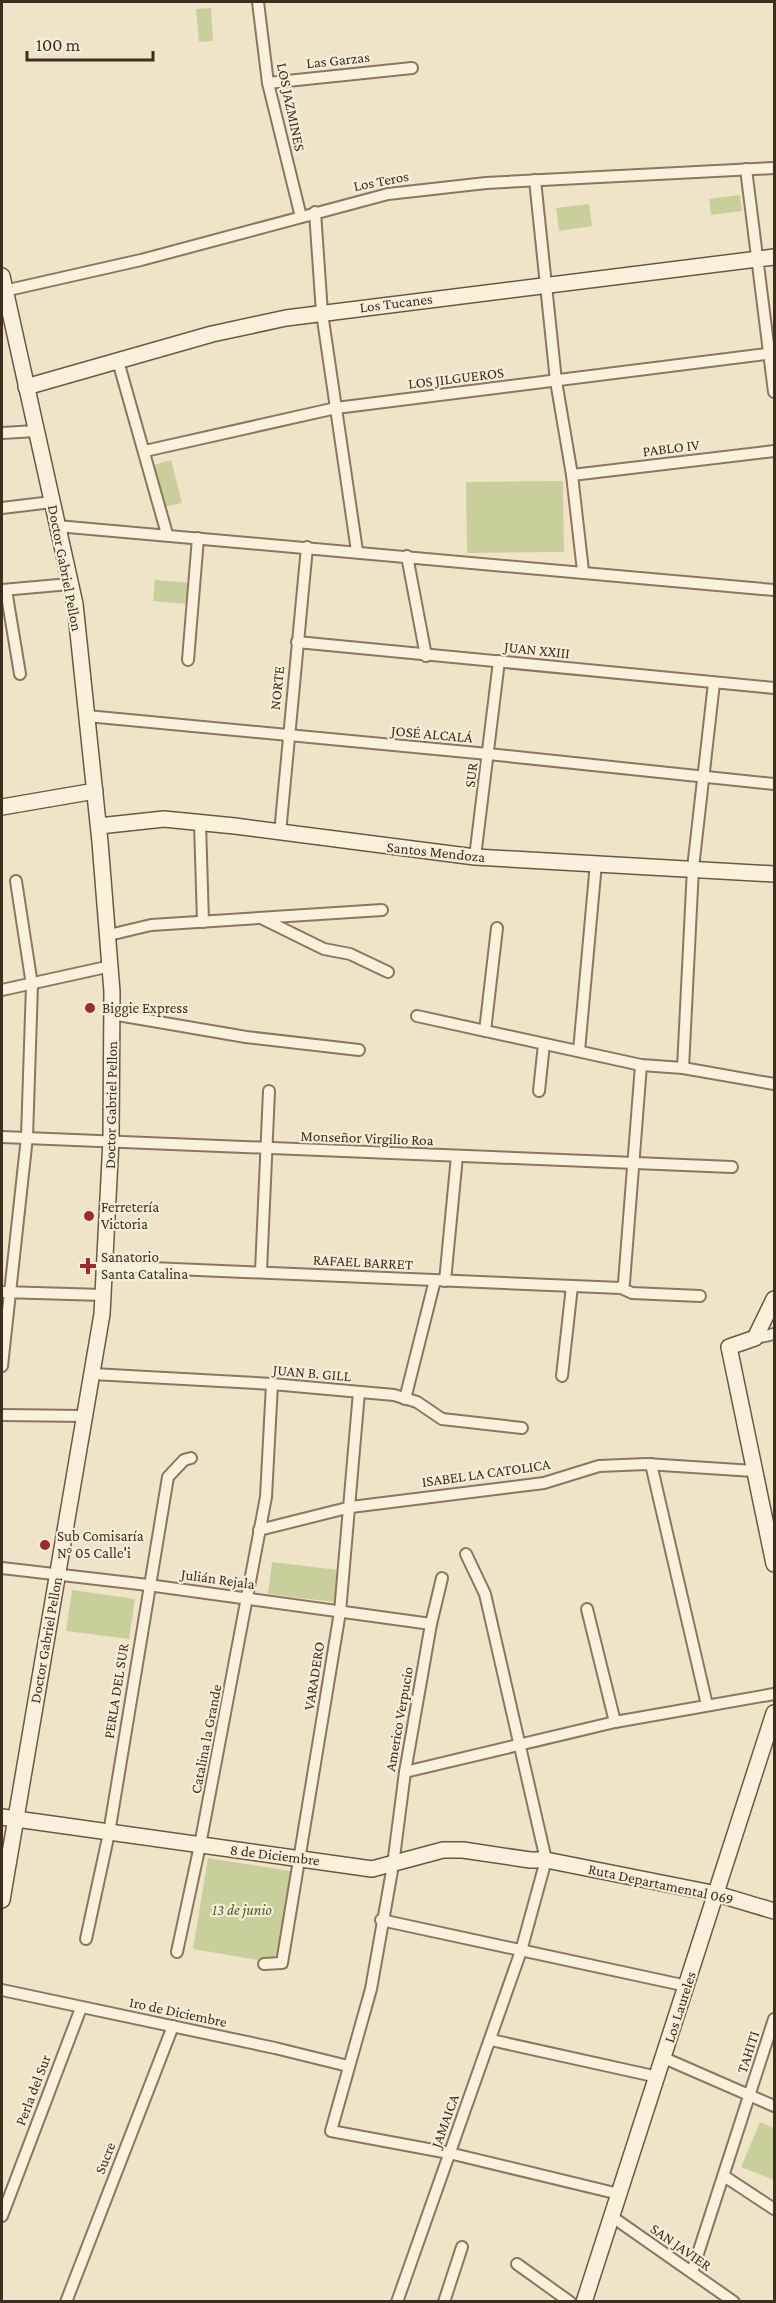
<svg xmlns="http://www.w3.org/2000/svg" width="776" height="2303" viewBox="0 0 776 2303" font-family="'Crimson Pro',serif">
	<rect width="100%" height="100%" fill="#f0e4c8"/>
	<!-- green -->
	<g fill="#c9cf9b">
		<polygon points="211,8 213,41 199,42 196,9"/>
		<polygon points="740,195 742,211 711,215 709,199"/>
		<polygon points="589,204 592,226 559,231 556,208"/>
		<polygon points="171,460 182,503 165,507 154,465"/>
		<polygon points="563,481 564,552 467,553 466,482"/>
		<polygon points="155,580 190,583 188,604 153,601"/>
		<polygon points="272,1562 338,1570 334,1602 268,1594"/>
		<polygon points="72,1590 135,1599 129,1639 66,1631"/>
		<polygon points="208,1858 291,1871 276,1963 193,1949"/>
		<polygon points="760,2122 774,2128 774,2180 741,2167"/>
	</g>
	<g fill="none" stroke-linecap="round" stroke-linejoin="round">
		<!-- street casing -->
		<g stroke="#8d765c" stroke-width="14">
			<g id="street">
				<polyline points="258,2 268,83 301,217"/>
				<polyline points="268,83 412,68"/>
				<polyline points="746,169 774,392"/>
				<polyline points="535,180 556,381 572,475 583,571"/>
				<polyline points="315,212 322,313 357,551"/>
				<polyline points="4,291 141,260 388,194 486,183 774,168"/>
				<polyline points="118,361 167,534"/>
				<polyline points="2,433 36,431"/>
				<polyline points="145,451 336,408 774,353"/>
				<polyline points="572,475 774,451"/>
				<polyline points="2,508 52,502"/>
				<polyline points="57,526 774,590"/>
				<polyline points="407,556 426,656"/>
				<polyline points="2,590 70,584"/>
				<polyline points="6,590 20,674"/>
				<polyline points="297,642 774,688"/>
				<polyline points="188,660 198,538"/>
				<polyline points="87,716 488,754 774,784"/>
				<polyline points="200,823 203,922"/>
				<polyline points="280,833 307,547"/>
				<polyline points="475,857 499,661"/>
				<polyline points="263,919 324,949 350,954 388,972"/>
				<polyline points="109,935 151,925 382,910"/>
				<polyline points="2,990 111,966"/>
				<polyline points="112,1014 246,1037 359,1050"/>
				<polyline points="417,1016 641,1065 683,1068 774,1084"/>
				<polyline points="485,1031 497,928"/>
				<polyline points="579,1051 596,863"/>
				<polyline points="683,1068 693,868 714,683"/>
				<polyline points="539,1091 544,1044"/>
				<polyline points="2,1137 732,1167"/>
				<polyline points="105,1266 621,1288 632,1293 700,1296"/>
				<polyline points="261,1271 269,1091"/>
				<polyline points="445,1281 457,1156"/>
				<polyline points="621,1288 624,1283 641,1065"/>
				<polyline points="2,1292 103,1295"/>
				<polyline points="755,1338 774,1334"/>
				<polyline points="2,1366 27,1137 32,985 16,881"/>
				<polyline points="93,1374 272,1384 394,1395 417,1402 442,1419 522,1428"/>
				<polyline points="562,1376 572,1286"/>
				<polyline points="405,1399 435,1280"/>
				<polyline points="2,1415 86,1416"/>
				<polyline points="651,1464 707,1705"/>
				<polyline points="259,1530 351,1507 544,1483 599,1466 646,1464 754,1471"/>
				<polyline points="2,1568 148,1585 431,1624"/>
				<polyline points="442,1578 431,1624 405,1772 393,1865 371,1989 331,2131 449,2153 619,2194"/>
				<polyline points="587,1609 615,1722"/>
				<polyline points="405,1772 615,1722 774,1694"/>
				<polyline points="381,1920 687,1986"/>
				<polyline points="86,1939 109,1833 168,1477 184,1460 191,1458"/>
				<polyline points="177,1952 200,1845 266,1497 272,1384"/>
				<polyline points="264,1964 282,1963 340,1612 359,1392"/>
				<polyline points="2,1990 275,2048 348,2066"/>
				<polyline points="491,2040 658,2077"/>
				<polyline points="664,2058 774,2106"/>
				<polyline points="724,2176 774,2209"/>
				<polyline points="2,2216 81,2008"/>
				<polyline points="611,2216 734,2302"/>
				<polyline points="517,2264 570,2302"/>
				<polyline points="692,2272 774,2019"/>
				<polyline points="66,2302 173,2026"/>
				<polyline points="397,2302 521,1951 546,1860 485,1594 466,1554"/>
				<polyline points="444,2302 462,2247"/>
			</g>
		</g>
		<!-- secondary casing -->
		<g stroke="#6f573f" stroke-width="18">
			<g id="secondary">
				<polyline points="2,276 75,604 100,842 112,992 111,1140 102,1314 2,1900"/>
				<polyline points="26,387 212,334 286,318 774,257"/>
				<polyline points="2,807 95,791"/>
				<polyline points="99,826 164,819 235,826 475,857 774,874"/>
				<polyline points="774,1299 755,1338 729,1347 774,1564"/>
				<polyline points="2,1817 372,1869 443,1850 463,1850 530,1860 546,1860 717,1894 774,1911"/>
				<polyline points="584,2302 774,1713"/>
			</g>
		</g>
		<!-- street -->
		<use href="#street" stroke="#faf1dc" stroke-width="10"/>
		<!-- secondary -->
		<use href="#secondary" stroke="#faf1dc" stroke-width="15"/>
	</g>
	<!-- markers -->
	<g fill="#9e2a2b" stroke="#f7eed8" stroke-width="2">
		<circle cx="90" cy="1008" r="6"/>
		<circle cx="89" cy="1216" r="6"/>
		<path d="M85 1257h6v6h6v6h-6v6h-6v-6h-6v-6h6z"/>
		<circle cx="45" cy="1545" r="6"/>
	</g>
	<g text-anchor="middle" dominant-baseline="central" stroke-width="4.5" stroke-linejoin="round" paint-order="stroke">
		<!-- street labels -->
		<g font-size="15" fill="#3d2e20" stroke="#f7eed8">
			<text transform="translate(338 60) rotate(-6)">Las Garzas</text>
			<text transform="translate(291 107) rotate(78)">LOS JAZMINES</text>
			<text transform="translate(381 181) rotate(-11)">Los Teros</text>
			<text transform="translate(396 303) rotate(-7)">Los Tucanes</text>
			<text transform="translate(456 378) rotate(-7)">LOS JILGUEROS</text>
			<text transform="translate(671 448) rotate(-7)">PABLO IV</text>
			<text transform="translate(65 568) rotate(79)">Doctor Gabriel Pellon</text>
			<text transform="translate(537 650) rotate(6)">JUAN XXIII</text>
			<text transform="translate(277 688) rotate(-84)">NORTE</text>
			<text transform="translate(432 734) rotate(5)">JOSÉ ALCALÁ</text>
			<text transform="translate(471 775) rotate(-83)">SUR</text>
			<text transform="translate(436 852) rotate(6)">Santos Mendoza</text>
			<text transform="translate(111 1105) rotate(-89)">Doctor Gabriel Pellon</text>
			<text transform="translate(367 1138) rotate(2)">Monseñor Virgilio Roa</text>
			<text transform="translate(363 1262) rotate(3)">RAFAEL BARRET</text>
			<text transform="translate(312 1373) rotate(5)">JUAN B. GILL</text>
			<text transform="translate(486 1473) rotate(-8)">ISABEL LA CATOLICA</text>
			<text transform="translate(218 1579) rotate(8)">Julián Rejala</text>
			<text transform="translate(46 1640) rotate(-80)">Doctor Gabriel Pellon</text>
			<text transform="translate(314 1676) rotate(-81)">VARADERO</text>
			<text transform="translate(116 1691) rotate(-81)">PERLA DEL SUR</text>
			<text transform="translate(399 1719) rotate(-80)">Americo Verpucio</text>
			<text transform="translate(206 1739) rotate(-79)">Catalina la Grande</text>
			<text transform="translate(275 1855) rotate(7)">8 de Diciembre</text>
			<text transform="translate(661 1884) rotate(12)">Ruta Departamental 069</text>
			<text transform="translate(680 2007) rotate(-72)">Los Laureles</text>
			<text transform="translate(178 2012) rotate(12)">1ro de Diciembre</text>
			<text transform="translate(748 2052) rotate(-72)">TAHITI</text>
			<text transform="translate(33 2090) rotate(-69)">Perla del Sur</text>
			<text transform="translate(445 2121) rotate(-70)">JAMAICA</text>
			<text transform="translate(105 2158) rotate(-69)">Sucre</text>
			<text transform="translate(681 2247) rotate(35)">SAN JAVIER</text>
		</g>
		<!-- poi labels -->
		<g font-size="15" fill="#3d2e20" stroke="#f7eed8" text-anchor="start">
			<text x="102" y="1008">Biggie Express</text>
			<text x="101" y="1207">Ferretería<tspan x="101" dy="17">Victoria</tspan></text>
			<text x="101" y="1257">Sanatorio<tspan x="101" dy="17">Santa Catalina</tspan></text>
			<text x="57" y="1536">Sub Comisaría<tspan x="57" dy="17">N° 05 Calle'i</tspan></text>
		</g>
		<!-- park labels -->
		<g font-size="15" font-style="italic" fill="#4d5a26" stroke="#f7eed8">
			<text x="242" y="1910">13 de junio</text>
		</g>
	</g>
	<!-- border -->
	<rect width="776" height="2303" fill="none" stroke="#3d2e20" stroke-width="6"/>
	<!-- scale -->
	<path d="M27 51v9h126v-9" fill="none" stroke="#3d2e20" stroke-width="3"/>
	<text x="36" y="51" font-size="18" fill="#3d2e20" stroke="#f7eed8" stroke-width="4.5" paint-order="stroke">100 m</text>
</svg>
